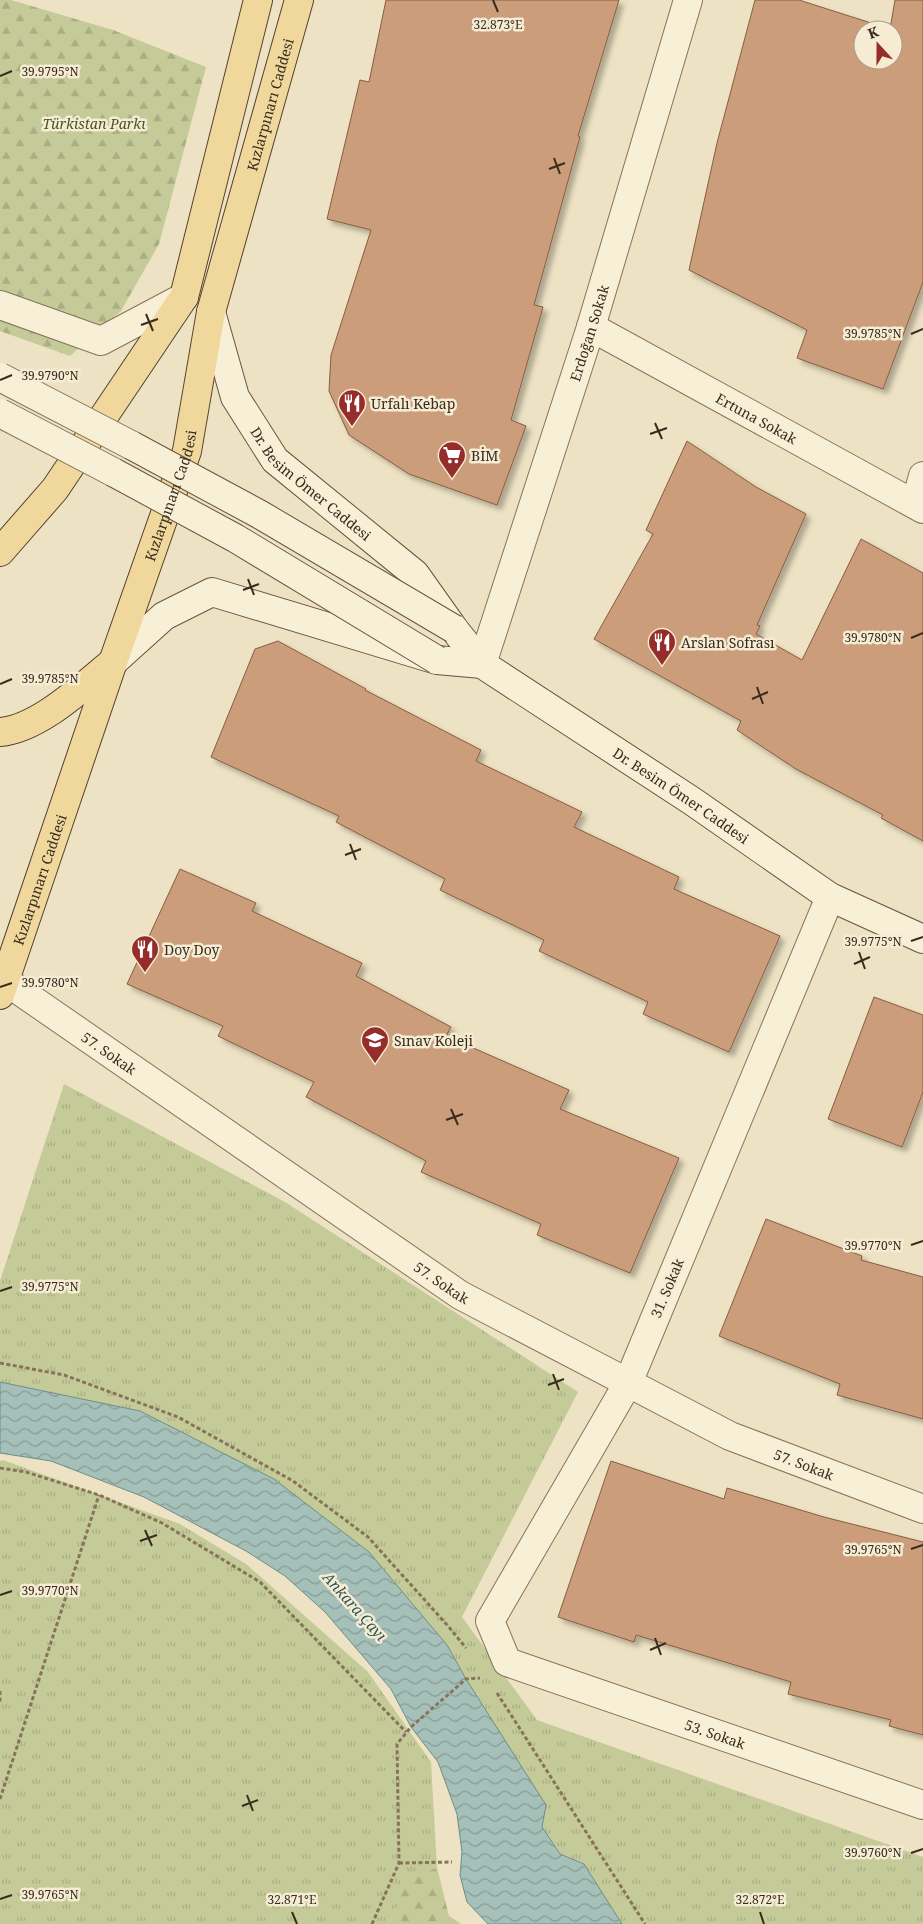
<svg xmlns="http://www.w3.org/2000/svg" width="923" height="1924" viewBox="0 0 923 1924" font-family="'Noto Serif',serif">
	<defs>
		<pattern id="forest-firs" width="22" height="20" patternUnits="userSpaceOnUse" patternTransform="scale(1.25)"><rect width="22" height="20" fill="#c4cb98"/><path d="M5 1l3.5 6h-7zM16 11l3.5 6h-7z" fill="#a9ae83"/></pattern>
		<pattern id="park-tufts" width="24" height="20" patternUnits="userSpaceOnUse" patternTransform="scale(1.25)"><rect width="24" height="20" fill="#c4cb98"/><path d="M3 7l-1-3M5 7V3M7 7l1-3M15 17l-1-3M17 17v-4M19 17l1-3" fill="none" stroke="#a9ae83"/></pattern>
		<pattern id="water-waves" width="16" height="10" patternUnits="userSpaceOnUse" patternTransform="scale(1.25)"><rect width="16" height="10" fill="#a5c0b9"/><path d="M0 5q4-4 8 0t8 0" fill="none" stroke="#879c96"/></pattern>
		<filter id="shadow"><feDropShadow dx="4.5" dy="4.5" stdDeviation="2.5" flood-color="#0004"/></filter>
	</defs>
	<rect width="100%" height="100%" fill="#ede2c3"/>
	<!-- forest -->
	<g fill="url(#forest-firs)">
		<polygon points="0,0 11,0 113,30 206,67 159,244 121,311 70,356 0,331"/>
		<polygon points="437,1867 449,1916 461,1924 389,1924 407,1881"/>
	</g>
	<!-- park -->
	<g fill="url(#park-tufts)">
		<polygon points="64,1084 285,1202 578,1392 462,1617 537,1720 923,1857 923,1924 622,1924 584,1864 560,1854 542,1827 447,1645 274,1479 140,1411 0,1382 0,1281"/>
		<polygon points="3,1460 180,1524 246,1564 368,1672 431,1762 437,1867 407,1882 389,1924 0,1924 0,1461"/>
	</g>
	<!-- water -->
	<polygon fill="url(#water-waves)" stroke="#6c8e87" points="0,1382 140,1411 274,1479 369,1552 447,1645 466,1679 546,1805 542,1827 560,1854 584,1864 622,1924 488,1924 467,1902 460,1875 462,1852 457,1814 438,1762 411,1727 391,1689 325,1612 285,1576 246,1551 144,1497 51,1461 0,1453"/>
	<!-- building -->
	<g fill="#cb9d7a" stroke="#865e41" fill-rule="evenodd" filter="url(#shadow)">
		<polygon points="386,0 619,0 578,136 580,137 534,305 543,307 511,420 526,426 497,505 409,474 349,435 329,391 331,355 371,230 327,219 360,80 369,82"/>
		<path d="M755,0H799L890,29L895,0H923V282L883,389L797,358L807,330L689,270L717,143ZM863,30H893V60H863Z"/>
		<polygon points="687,441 756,487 806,514 757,625 760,626 756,634 802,660 861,539 923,573 923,841 881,818 883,815 796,769 737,730 741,721 594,639 653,534 646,530"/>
		<polygon points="278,641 366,689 365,690 481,750 476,761 582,812 574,827 679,877 674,889 780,936 729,1052 643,1014 648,1002 539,951 544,940 440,890 445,879 336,822 339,816 211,757 255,649"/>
		<polygon points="180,869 256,903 252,911 362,963 356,976 451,1027 446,1036 569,1090 560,1109 679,1158 630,1273 537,1235 541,1224 421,1172 426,1161 306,1097 314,1082 218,1036 223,1026 127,984"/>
		<polygon points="874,997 923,1015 923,1092 902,1147 828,1119"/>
		<polygon points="766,1219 862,1256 861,1260 923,1277 923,1419 837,1395 840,1384 719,1336"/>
		<polygon points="611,1461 724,1499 727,1488 824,1517 923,1542 923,1735 889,1726 891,1720 788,1694 791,1682 636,1635 634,1642 558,1617"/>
	</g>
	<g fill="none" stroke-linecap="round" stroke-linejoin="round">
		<!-- street casing -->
		<g stroke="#87735a" stroke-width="30">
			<g id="street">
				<polyline points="0,305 101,341 184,297"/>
				<path id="s1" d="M591,327L923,509"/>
				<polyline points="915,504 923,476"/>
				<path id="s2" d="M482,664L591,327L688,0"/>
				<path id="s3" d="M830,897L628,1383L490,1621L507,1662L923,1805"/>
				<path id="s4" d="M4,980L460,1295L730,1436L923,1509"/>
			</g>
		</g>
		<!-- secondary casing -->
		<g stroke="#69543e" stroke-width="30">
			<g id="secondary">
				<path id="s5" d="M211,312L235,397L275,460L415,574L454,629L482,664"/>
				<path id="s6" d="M113,662L164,616L212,592L437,660L482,664L692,801L830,897L923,939"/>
			</g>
		</g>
		<!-- primary casing -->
		<g stroke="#55412f" stroke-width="30">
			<g id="primary">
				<polyline points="0,552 55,489 184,297 258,0"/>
				<path d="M0,732C39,729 83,686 113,662"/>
				<path id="s7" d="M0,995L113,662L187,451L211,312L299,0"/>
			</g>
		</g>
		<!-- path -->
		<g stroke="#87735a" stroke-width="3" stroke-dasharray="4 2.5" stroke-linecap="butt">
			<polyline points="0,1363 64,1375 178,1417 293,1481 368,1537 448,1626 466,1648"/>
			<polyline points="0,1468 26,1472 99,1495 162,1523 260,1582 406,1732"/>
			<polyline points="0,1691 0,1702"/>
			<polyline points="497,1693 645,1924"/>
			<polyline points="0,1799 99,1495"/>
			<polyline points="399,1863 452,1862"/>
			<polyline points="372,1924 399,1863 397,1744 411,1727 466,1679 480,1678"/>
		</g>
		<!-- street -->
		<use href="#street" stroke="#f8efd7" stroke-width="28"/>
		<!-- secondary -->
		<use href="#secondary" stroke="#f8efd7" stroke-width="28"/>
		<!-- primary -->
		<use href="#primary" stroke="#f0d89c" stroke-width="28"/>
		<!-- street-bridge casing -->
		<g stroke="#87735a" stroke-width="30" stroke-linecap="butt">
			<g id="street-bridge">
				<polyline points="0,377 131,445"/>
				<polyline points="0,413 113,472"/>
			</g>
		</g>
		<!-- secondary-bridge casing -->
		<g stroke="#69543e" stroke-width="30" stroke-linecap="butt">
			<g id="secondary-bridge">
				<polyline points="131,445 259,514 454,629"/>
				<polyline points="113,472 235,538 437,660"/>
			</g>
		</g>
		<!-- street-bridge -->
		<use href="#street-bridge" stroke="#f8efd7" stroke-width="28"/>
		<!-- secondary-bridge -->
		<use href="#secondary-bridge" stroke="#f8efd7" stroke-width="28"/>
	</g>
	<!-- ticks -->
	<path fill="none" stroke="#382b1e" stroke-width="2" d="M493,0L498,12M0,76L12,71M554,158L560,174M549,169L565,163M146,314L153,331M141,325L158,319M911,334L923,329M0,380L12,375M655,423L662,439M650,434L667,428M248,579L254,595M243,590L259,584M911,638L923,633M0,684L12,679M757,687L763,704M752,699L768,692M350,844L356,860M345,855L361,849M911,941L923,937M859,952L865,969M854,964L870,957M0,987L12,983M451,1109L458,1125M446,1120L463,1114M911,1245L923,1241M0,1291L12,1287M553,1374L559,1390M548,1385L564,1379M145,1530L152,1546M140,1541L157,1535M911,1549L923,1545M0,1595L12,1591M655,1638L661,1655M650,1650L666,1643M247,1795L253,1811M242,1806L258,1800M911,1853L923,1849M0,1899L12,1895M292,1912L297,1924M760,1912L764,1924"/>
	<!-- icons -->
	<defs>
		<g id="restaurant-pin" transform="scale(1.4375)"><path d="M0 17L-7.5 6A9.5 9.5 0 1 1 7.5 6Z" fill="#952d2b" stroke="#f5ecd3"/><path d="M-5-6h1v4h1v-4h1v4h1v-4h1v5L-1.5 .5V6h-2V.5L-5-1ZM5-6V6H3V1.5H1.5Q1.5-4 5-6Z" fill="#fff"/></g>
		<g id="supermarket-pin" transform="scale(1.4375)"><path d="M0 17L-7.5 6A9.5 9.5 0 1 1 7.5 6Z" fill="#952d2b" stroke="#f5ecd3"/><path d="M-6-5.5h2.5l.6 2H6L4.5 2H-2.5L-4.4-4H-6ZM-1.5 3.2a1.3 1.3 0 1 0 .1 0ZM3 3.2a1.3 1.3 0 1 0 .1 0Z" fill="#fff"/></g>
		<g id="school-pin" transform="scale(1.4375)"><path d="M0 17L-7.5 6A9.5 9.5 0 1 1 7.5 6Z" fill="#952d2b" stroke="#f5ecd3"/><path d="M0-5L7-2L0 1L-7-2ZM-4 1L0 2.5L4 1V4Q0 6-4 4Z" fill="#fff"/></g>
	</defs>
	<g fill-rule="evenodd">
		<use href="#restaurant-pin" x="352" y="403"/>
		<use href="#supermarket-pin" x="452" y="455"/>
		<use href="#restaurant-pin" x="662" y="642"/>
		<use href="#restaurant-pin" x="145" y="949"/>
		<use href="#school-pin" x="375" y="1040"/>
	</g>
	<g text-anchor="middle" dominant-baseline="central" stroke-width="5" stroke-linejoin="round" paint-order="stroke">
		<!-- street labels -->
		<g font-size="14" fill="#382b1e" stroke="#f5ecd3">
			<text stroke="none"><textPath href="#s7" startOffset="932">Kızlarpınarı Caddesi</textPath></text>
			<text stroke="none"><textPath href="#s2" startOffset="348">Erdoğan Sokak</textPath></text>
			<text stroke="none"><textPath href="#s1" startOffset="189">Ertuna Sokak</textPath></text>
			<text stroke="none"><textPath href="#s5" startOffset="205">Dr. Besim Ömer Caddesi</textPath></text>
			<text stroke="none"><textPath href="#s7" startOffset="528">Kızlarpınarı Caddesi</textPath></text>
			<text stroke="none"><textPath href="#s6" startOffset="641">Dr. Besim Ömer Caddesi</textPath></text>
			<text stroke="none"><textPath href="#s7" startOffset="122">Kızlarpınarı Caddesi</textPath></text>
			<text stroke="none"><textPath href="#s4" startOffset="128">57. Sokak</textPath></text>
			<text stroke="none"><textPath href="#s4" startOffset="532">57. Sokak</textPath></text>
			<text transform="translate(667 1288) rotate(-67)">31. Sokak</text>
			<text stroke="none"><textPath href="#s4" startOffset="938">57. Sokak</textPath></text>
			<text stroke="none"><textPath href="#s3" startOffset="1066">53. Sokak</textPath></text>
		</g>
		<!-- park labels -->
		<g font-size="14" font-style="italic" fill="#475425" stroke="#f5ecd3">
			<text x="94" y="123">Türkistan Parkı</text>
		</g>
		<!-- poi labels -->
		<g font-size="14" fill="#382b1e" stroke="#f5ecd3" text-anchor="start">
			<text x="371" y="403">Urfalı Kebap</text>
			<text x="471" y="455">BİM</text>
			<text x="681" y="642">Arslan Sofrası</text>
			<text x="164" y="949">Doy Doy</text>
			<text x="394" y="1040">Sınav Koleji</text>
		</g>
		<!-- water labels -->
		<g font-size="15" font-style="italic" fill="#2e5755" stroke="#f5ecd3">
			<text transform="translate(355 1606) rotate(48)">Ankara Çayı</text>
		</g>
	</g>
	<g font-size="12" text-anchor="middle" fill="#382b1e" stroke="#f5ecd3" stroke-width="5" stroke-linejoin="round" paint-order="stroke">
		<text x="498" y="29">32.873°E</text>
		<text x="50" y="76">39.9795°N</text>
		<text x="873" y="338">39.9785°N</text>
		<text x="50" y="380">39.9790°N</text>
		<text x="873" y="642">39.9780°N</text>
		<text x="50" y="683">39.9785°N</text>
		<text x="873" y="946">39.9775°N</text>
		<text x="50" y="987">39.9780°N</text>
		<text x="873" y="1250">39.9770°N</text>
		<text x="50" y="1291">39.9775°N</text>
		<text x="873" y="1554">39.9765°N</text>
		<text x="50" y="1595">39.9770°N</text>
		<text x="873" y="1857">39.9760°N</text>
		<text x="50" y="1899">39.9765°N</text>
		<text x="292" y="1904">32.871°E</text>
		<text x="760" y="1904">32.872°E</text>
	</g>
	<!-- north arrow -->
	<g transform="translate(878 45) rotate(339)"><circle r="24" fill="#f5ecd3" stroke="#a99f8b"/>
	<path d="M0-4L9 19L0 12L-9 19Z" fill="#952d2b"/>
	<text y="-8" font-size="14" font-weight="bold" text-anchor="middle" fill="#382b1e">K</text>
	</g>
</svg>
